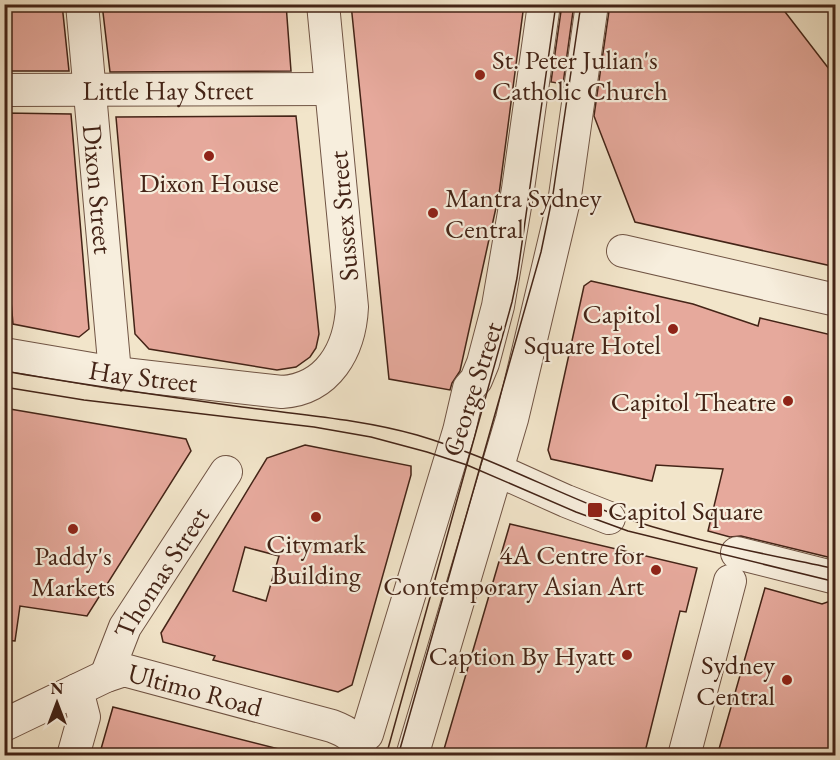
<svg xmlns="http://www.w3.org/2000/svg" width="840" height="760" viewBox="0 0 840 760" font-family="'EB Garamond',serif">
	<rect width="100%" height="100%" fill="#f2e5ca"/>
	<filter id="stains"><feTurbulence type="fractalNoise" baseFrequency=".00333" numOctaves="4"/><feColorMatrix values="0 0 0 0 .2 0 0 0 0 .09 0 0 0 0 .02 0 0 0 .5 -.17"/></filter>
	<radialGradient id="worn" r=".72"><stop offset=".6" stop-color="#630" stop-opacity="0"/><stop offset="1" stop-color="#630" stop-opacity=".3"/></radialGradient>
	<!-- building -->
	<g fill="#e6a99c" stroke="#442417" stroke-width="1.5" fill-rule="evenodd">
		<polygon points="4,4 62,4 69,71 4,71"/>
		<polygon points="102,4 286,4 291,71 110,72"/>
		<polygon points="351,4 524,4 499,194 460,371 452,383 450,390 389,379"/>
		<polygon points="562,4 574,4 563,84 551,82"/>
		<polygon points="610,4 779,4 836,78 836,267 635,222 594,116"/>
		<polygon points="4,113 71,114 89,329 79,337 13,324 4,220"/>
		<polygon points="296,116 319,334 316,348 310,357 296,367 277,370 149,349 135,334 116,117"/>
		<polygon points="591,281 693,304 758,326 760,318 836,336 836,559 741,536 730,537 708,531 723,469 656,465 652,481 551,459 548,450 584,286"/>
		<polygon points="4,408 186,439 191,451 87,616 20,606 15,641 4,640"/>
		<path d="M305,445L411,466V475L352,685L338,692L213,660L215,656L163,642L161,633L267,458ZM245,547L279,556L266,601L233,591Z"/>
		<polygon points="510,524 697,568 686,612 680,611 644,756 442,756"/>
		<polygon points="765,588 822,604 836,599 836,756 717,756"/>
		<polygon points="113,707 279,749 278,756 99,756"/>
	</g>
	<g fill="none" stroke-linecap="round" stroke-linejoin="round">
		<!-- minor casing -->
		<g stroke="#705444" stroke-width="34">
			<g id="minor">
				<path id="s1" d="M82,4L115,373"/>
				<path id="s2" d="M4,90L331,89"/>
				<polyline points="623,251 836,300"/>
				<path id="s3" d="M4,354L115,373L282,392C328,389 350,350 352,307L323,4"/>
				<polyline points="497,470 566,501 609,518"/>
				<polyline points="737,553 836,578"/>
				<path id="s4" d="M106,676L125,627L226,472"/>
				<path id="s5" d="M4,725L106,676L124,670L332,726C348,732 358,738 362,756"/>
				<polyline points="355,739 367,734 459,431 469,388 476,380 483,363 498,306 518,189 544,4"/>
				<polyline points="73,756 84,717 77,690"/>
				<polyline points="412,756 512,419 565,196 592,4"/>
				<polyline points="684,756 730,581"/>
			</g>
		</g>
		<!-- minor -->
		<use href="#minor" stroke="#f7eedd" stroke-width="32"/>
		<!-- tram -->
		<g stroke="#442417" stroke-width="1.5">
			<path d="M4,371C84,385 163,396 242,407C301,415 361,419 417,435C485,455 546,488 611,513C681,539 762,553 836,569"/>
			<polyline points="4,387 84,400 314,427 371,437 427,452 467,465 576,512 628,531 836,582"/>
			<polyline points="386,756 512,302 517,278 556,4"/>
			<polyline points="398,756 541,252 553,194 581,4"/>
		</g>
	</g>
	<!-- markers -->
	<g fill="#8f2418" stroke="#f7eedd" stroke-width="2">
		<circle cx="480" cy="75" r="6"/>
		<circle cx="209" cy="156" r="6"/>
		<circle cx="433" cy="213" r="6"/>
		<circle cx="673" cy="329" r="6"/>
		<circle cx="788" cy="401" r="6"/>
		<rect x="587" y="502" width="16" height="16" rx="3"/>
		<circle cx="316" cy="517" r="6"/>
		<circle cx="73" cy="529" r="6"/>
		<circle cx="656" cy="570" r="6"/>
		<circle cx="627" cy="655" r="6"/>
		<circle cx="787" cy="680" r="6"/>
	</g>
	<g text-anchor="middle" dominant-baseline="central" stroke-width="4.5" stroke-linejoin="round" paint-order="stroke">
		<!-- poi labels -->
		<g font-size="27" fill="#442417" stroke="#f7eedd" text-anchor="end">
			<text x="492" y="59" text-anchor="start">St. Peter Julian's<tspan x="492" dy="31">Catholic Church</tspan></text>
			<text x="209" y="182" text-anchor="middle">Dixon House</text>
			<text x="445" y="197" text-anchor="start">Mantra Sydney<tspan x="445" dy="31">Central</tspan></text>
			<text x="661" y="313">Capitol<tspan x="661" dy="31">Square Hotel</tspan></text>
			<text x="776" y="401">Capitol Theatre</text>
			<text x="608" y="510" text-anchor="start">Capitol Square</text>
			<text x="316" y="543" text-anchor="middle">Citymark<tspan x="316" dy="31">Building</tspan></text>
			<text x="644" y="554">4A Centre for<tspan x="644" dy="31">Contemporary Asian Art</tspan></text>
			<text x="73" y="555" text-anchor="middle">Paddy's<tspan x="73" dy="31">Markets</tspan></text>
			<text x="615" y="655">Caption By Hyatt</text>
			<text x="775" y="664">Sydney<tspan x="775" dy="31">Central</tspan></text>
		</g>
		<!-- street labels -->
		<g font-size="27" fill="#442417" stroke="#f7eedd">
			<text stroke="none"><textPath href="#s2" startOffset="164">Little Hay Street</textPath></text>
			<text stroke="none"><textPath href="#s1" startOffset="186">Dixon Street</textPath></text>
			<text transform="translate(343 216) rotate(-95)">Sussex Street</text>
			<text stroke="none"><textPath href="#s3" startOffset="141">Hay Street</textPath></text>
			<text transform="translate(472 389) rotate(-72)">George Street</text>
			<text stroke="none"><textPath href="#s4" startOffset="118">Thomas Street</textPath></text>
			<text stroke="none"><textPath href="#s5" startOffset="206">Ultimo Road</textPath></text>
		</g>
	</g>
	<!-- margin -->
	<rect width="840" height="760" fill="none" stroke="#f2e5ca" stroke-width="24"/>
	<rect x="6" y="6" width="828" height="748" fill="none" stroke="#442417" stroke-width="3"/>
	<rect x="12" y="12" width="816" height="736" fill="none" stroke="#442417" stroke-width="1.5"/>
	<!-- north arrow -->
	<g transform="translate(57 703)" stroke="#f7eedd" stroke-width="4.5" paint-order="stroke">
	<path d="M0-4.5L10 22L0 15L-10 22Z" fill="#442417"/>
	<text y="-9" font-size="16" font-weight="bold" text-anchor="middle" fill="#442417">N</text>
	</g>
	<rect width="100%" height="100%" filter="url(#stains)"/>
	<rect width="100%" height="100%" fill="url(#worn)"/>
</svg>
